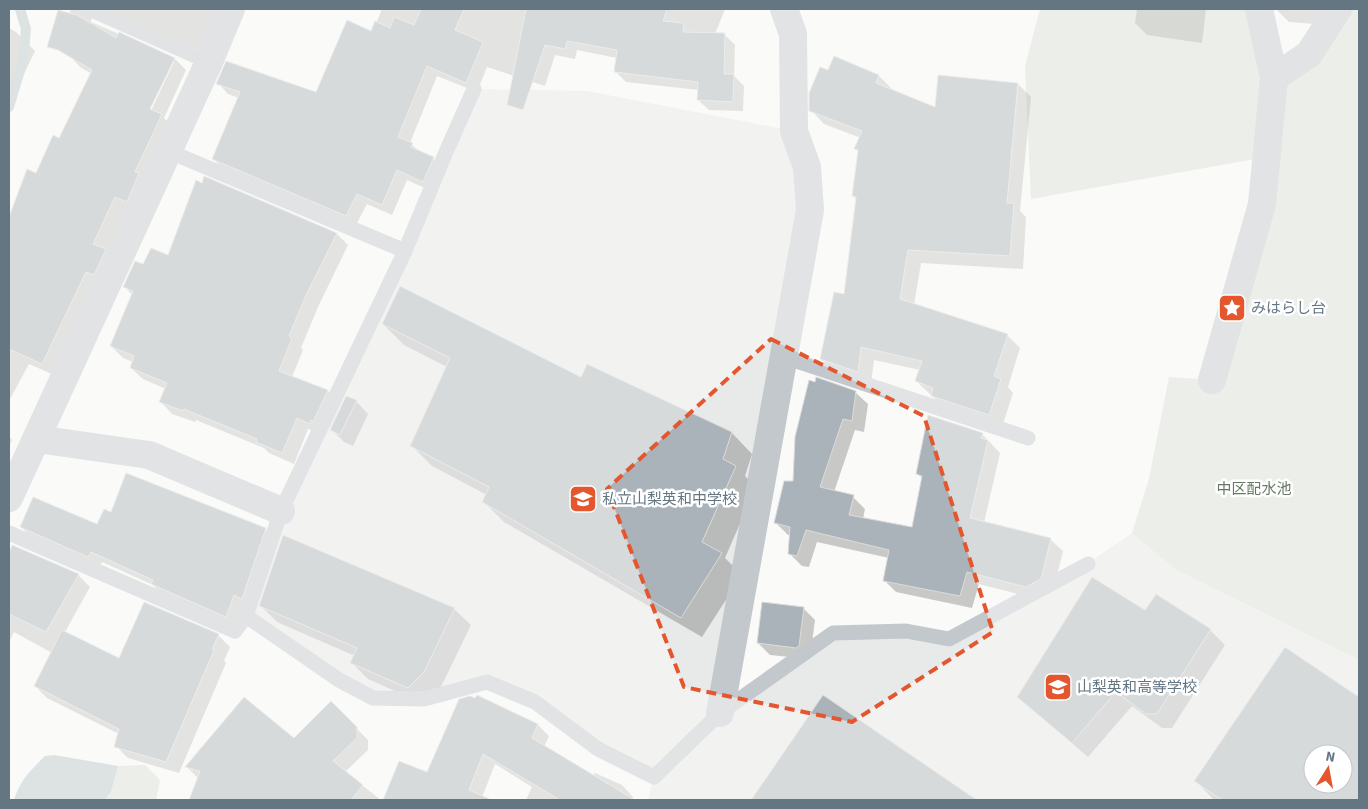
<svg xmlns="http://www.w3.org/2000/svg" width="1368" height="809" viewBox="0 0 1368 809" font-family="'Source Sans 3','Noto Sans JP',sans-serif">
	<rect width="100%" height="100%" fill="#fafaf8"/>
	<!-- built -->
	<path fill="#e8e9e9" fill-rule="evenodd" d="M474,89L587,91L794,131L807,167L720,713L833,633L949,639L1087,564L1132,533L1175,569L1359,660V800H648L653,777L535,702L487,682L373,698L246,616L281,511ZM1313,754H1343V784H1313Z"/>
	<!-- green -->
	<g fill="#dadfd7">
		<polygon points="1040,9 1259,9 1274,77 1338,9 1359,9 1359,660 1175,569 1132,533 1149,479 1169,377 1212,380 1266,157 1031,199 1025,66"/>
		<polygon points="145,765 160,780 156,800 105,800 111,792 118,766"/>
	</g>
	<!-- water -->
	<path fill="#bbc7cb" d="M54,755L118,766L111,792L105,800H14C20,780 31,770 45,756Z"/>
	<!-- shadow -->
	<g fill="#0003" fill-rule="evenodd">
		<path d="M71,9H228L209,54L196,48L195,51L92,17L91,22L174,58L186,70L164,118L173,127L127,208L107,252L117,262L54,375L29,364L9,401V260L14,248L9,242V220L27,170L37,175L59,140L92,74L80,67L69,55L68,20ZM171,62H174L149,115L147,114Z"/>
		<polygon points="382,9 725,9 715,34 724,34 735,45 734,76 744,86 743,111 709,110 698,100 699,90 626,82 615,71 617,58 577,50 575,59 555,55 545,86 487,67 477,92 437,76 410,143 420,152 433,158 443,169 434,192 407,180 392,215 367,204 356,225 224,169 213,159 239,98 228,94 218,83 317,94 372,33"/>
		<polygon points="1137,9 1206,9 1202,43 1147,35 1135,23"/>
		<polygon points="1276,9 1335,9 1328,25 1289,22"/>
		<polygon points="9,28 16,32 35,51 9,105"/>
		<polygon points="834,57 879,76 892,89 891,91 936,109 1018,84 1031,97 1020,211 1026,217 1023,269 921,263 914,305 1007,335 1020,348 1008,387 1013,393 1002,427 946,409 916,381 920,370 874,360 871,384 834,372 821,359 845,295 857,200 853,196 859,152 856,148 861,138 824,124 811,110"/>
		<polygon points="205,178 337,234 348,245 318,307 301,348 303,350 292,377 328,391 339,402 322,434 308,429 294,464 269,453 264,448 196,420 195,422 172,414 161,402 166,389 143,379 131,368 133,362 123,358 111,346 132,295 125,287 144,266 168,257"/>
		<polygon points="383,324 581,379 588,365 732,433 752,454 745,476 756,487 725,558 742,575 702,637 504,522 483,501 487,495 432,466 412,446 447,367 404,345"/>
		<polygon points="855,392 868,404 864,432 855,430 834,492 853,497 865,509 863,519 913,529 923,479 918,474 982,434 1000,453 984,523 1050,539 1063,551 1053,591 1038,599 979,584 972,608 896,592 884,580 889,558 817,542 809,567 802,566 790,554 791,535 788,535 776,523 794,483"/>
		<polygon points="347,398 356,401 368,414 353,446 344,442 332,430"/>
		<polygon points="9,436 12,440 9,447"/>
		<polygon points="111,514 265,529 275,540 236,626 163,595 153,585 102,562 99,567 32,538 21,527 98,525"/>
		<polygon points="13,546 78,575 90,587 65,632 119,660 218,635 230,647 224,661 226,663 179,773 128,758 116,746 119,734 47,698 35,686 52,653 14,632 9,642 9,556"/>
		<polygon points="261,606 454,609 471,625 440,689 424,704 368,679 352,663 355,656 277,622"/>
		<polygon points="803,608 815,620 810,658 809,659 770,655 758,643"/>
		<polygon points="1146,612 1210,630 1225,645 1172,728 1162,728 1132,706 1088,757 1034,711 1019,696"/>
		<path d="M1285,649L1359,698V800H1214L1196,781ZM1313,754H1343V784H1313Z"/>
		<polygon points="477,697 538,725 549,736 544,747 593,776 595,773 622,785 633,797 632,800 526,800 532,787 495,764 481,800 384,800 400,763 428,774"/>
		<polygon points="824,697 974,800 753,800"/>
		<polygon points="331,703 368,740 368,750 345,772 381,800 293,800 288,796 286,800 191,800 199,779 187,767 294,740"/>
	</g>
	<g fill="none" stroke-linecap="round" stroke-linejoin="round">
		<!-- stream -->
		<polyline stroke="#bbc7cb" stroke-width="10" points="9,107 23,60 26,29 20,9"/>
	</g>
	<!-- building -->
	<g fill="#aab3b9" stroke="#dcdcda" fill-rule="evenodd">
		<polygon points="421,9 464,9 455,30 483,42 466,83 427,66 398,137 413,143 411,147 434,157 423,182 397,170 382,205 357,194 346,216 212,159 240,92 216,84 226,61 316,92 347,20 371,31 375,21 390,28 394,17 414,25"/>
		<polygon points="526,9 667,9 663,21 684,23 683,32 725,33 724,74 734,74 733,102 697,100 698,82 614,72 617,50 567,41 565,49 545,45 523,110 507,105"/>
		<polygon points="58,10 77,15 116,38 119,32 175,58 150,109 162,114 135,172 139,173 127,202 115,197 93,244 106,249 94,275 86,272 42,364 9,349 9,217 27,169 36,173 53,135 59,138 92,70 58,50 47,47"/>
		<polygon points="834,56 879,75 876,83 935,107 938,75 1018,83 1007,203 1014,203 1010,256 908,250 900,299 1008,334 994,376 1001,379 989,415 931,396 933,388 915,381 922,361 861,347 858,372 820,359 834,292 844,294 856,197 852,196 858,150 854,149 862,131 809,111 809,93 820,67 828,70"/>
		<polygon points="204,176 337,233 306,295 289,336 292,338 279,371 328,390 313,422 311,420 310,424 297,418 282,453 256,442 257,439 184,409 183,411 159,402 167,383 130,368 134,356 110,346 133,291 123,287 135,261 143,264 151,248 168,255 196,180 202,183"/>
		<polygon points="400,286 581,377 587,364 732,432 723,459 736,466 702,542 722,553 681,618 482,502 489,487 410,446 450,358 382,324"/>
		<polygon points="816,377 856,391 852,421 843,419 820,487 854,495 849,515 912,527 922,476 916,474 928,415 983,433 981,438 988,440 970,518 1051,538 1041,579 1026,587 967,572 960,596 883,581 889,550 806,530 797,556 788,554 790,527 774,523 784,481 793,481 795,437 809,380 815,382"/>
		<polygon points="346,396 357,400 340,435 330,430"/>
		<polygon points="126,473 266,528 242,599 234,595 226,617 151,584 153,580 91,552 88,557 20,527 33,497 97,524 104,509 111,512"/>
		<polygon points="283,535 455,608 424,672 408,688 350,663 357,648 259,606"/>
		<polygon points="12,545 79,574 46,632 9,614 9,553"/>
		<polygon points="1092,577 1145,610 1156,594 1211,629 1157,714 1146,714 1116,692 1072,743 1017,697"/>
		<polygon points="144,602 219,634 212,649 214,650 166,762 114,747 119,729 34,686 62,630 119,658"/>
		<polygon points="762,602 804,607 799,646 796,648 757,643"/>
		<path d="M1285,647L1359,697V800H1222L1194,781ZM1313,754H1343V784H1313Z"/>
		<polygon points="477,695 538,724 532,738 635,800 560,800 483,754 469,790 492,800 383,800 399,761 427,772 459,699 470,696 475,698"/>
		<polygon points="823,695 977,800 751,800"/>
		<polygon points="244,697 294,738 331,701 357,727 357,738 333,761 363,785 351,800 189,800 200,771 185,767"/>
	</g>
	<g fill="none" stroke-linecap="round" stroke-linejoin="round">
		<!-- lane -->
		<g stroke="#c3c8cc" stroke-width="15">
			<polyline points="89,9 209,62"/>
			<polyline points="474,89 446,152 405,251 281,511 246,616 339,680 373,698 424,699 487,682 535,702 598,749 654,777 720,713 833,633 906,631 949,639 1088,564"/>
			<polyline points="168,151 405,251"/>
			<polyline points="784,357 1028,438"/>
			<polyline points="9,533 235,631 246,616"/>
		</g>
		<!-- street -->
		<g stroke="#c3c8cc" stroke-width="28">
			<polyline points="1274,78 1309,54 1338,9"/>
			<polyline points="1212,380 1262,204 1274,78 1259,9"/>
			<polyline points="37,439 149,455 281,511"/>
			<polyline points="9,498 209,62 231,9"/>
			<polyline points="720,713 810,210 807,167 794,131 793,34 784,9"/>
		</g>
	</g>
	<!-- marked area -->
	<path d="M0 0H1368V809H0ZM771,339L924,416L993,632L852,722L684,687L607,489Z" fill="#fafaf8" fill-opacity=".55" fill-rule="evenodd"/>
	<path fill="none" stroke="#e4572e" stroke-width="4" stroke-dasharray="10 6" stroke-linejoin="round" d="M771,339L924,416L993,632L852,722L684,687L607,489Z"/>
	<!-- icons -->
	<defs>
		<g id="sight-square" transform="scale(1.4375)"><rect x="-9" y="-9" width="18" height="18" rx="4" fill="#e4572e" stroke="#fff"/><path d="M0-6L1.8-2.2L6-1.7L2.9 1.2L3.7 5.4L0 3.3L-3.7 5.4L-2.9 1.2L-6-1.7L-1.8-2.2Z" fill="#fff"/></g>
		<g id="school-square" transform="scale(1.4375)"><rect x="-9" y="-9" width="18" height="18" rx="4" fill="#e4572e" stroke="#fff"/><path d="M0-5L7-2L0 1L-7-2ZM-4 1L0 2.5L4 1V4Q0 6-4 4Z" fill="#fff"/></g>
	</defs>
	<g fill-rule="evenodd">
		<use href="#sight-square" x="1232" y="308"/>
		<use href="#school-square" x="583" y="499"/>
		<use href="#school-square" x="1058" y="687"/>
	</g>
	<g text-anchor="middle" dominant-baseline="central" stroke-width="5" stroke-linejoin="round" paint-order="stroke">
		<!-- poi labels -->
		<g font-size="15" fill="#657683" stroke="#fff" text-anchor="start">
			<text x="1251" y="308">みはらし台</text>
			<text x="602" y="499">私立山梨英和中学校</text>
			<text x="1077" y="687">山梨英和高等学校</text>
		</g>
		<!-- park labels -->
		<g font-size="15" fill="#687a64" stroke="#fff">
			<text x="1254" y="489">中区配水池</text>
		</g>
	</g>
	<!-- border -->
	<rect width="1368" height="809" fill="none" stroke="#657683" stroke-width="20"/>
	<!-- north arrow -->
	<g transform="translate(1328 769) rotate(11)"><circle r="24" fill="#ffffff" stroke="#c1c8cd"/>
	<path d="M0-4L9 19L0 12L-9 19Z" fill="#e4572e"/>
	<text y="-8" font-size="14" font-weight="bold" text-anchor="middle" fill="#657683">N</text>
	</g>
</svg>
